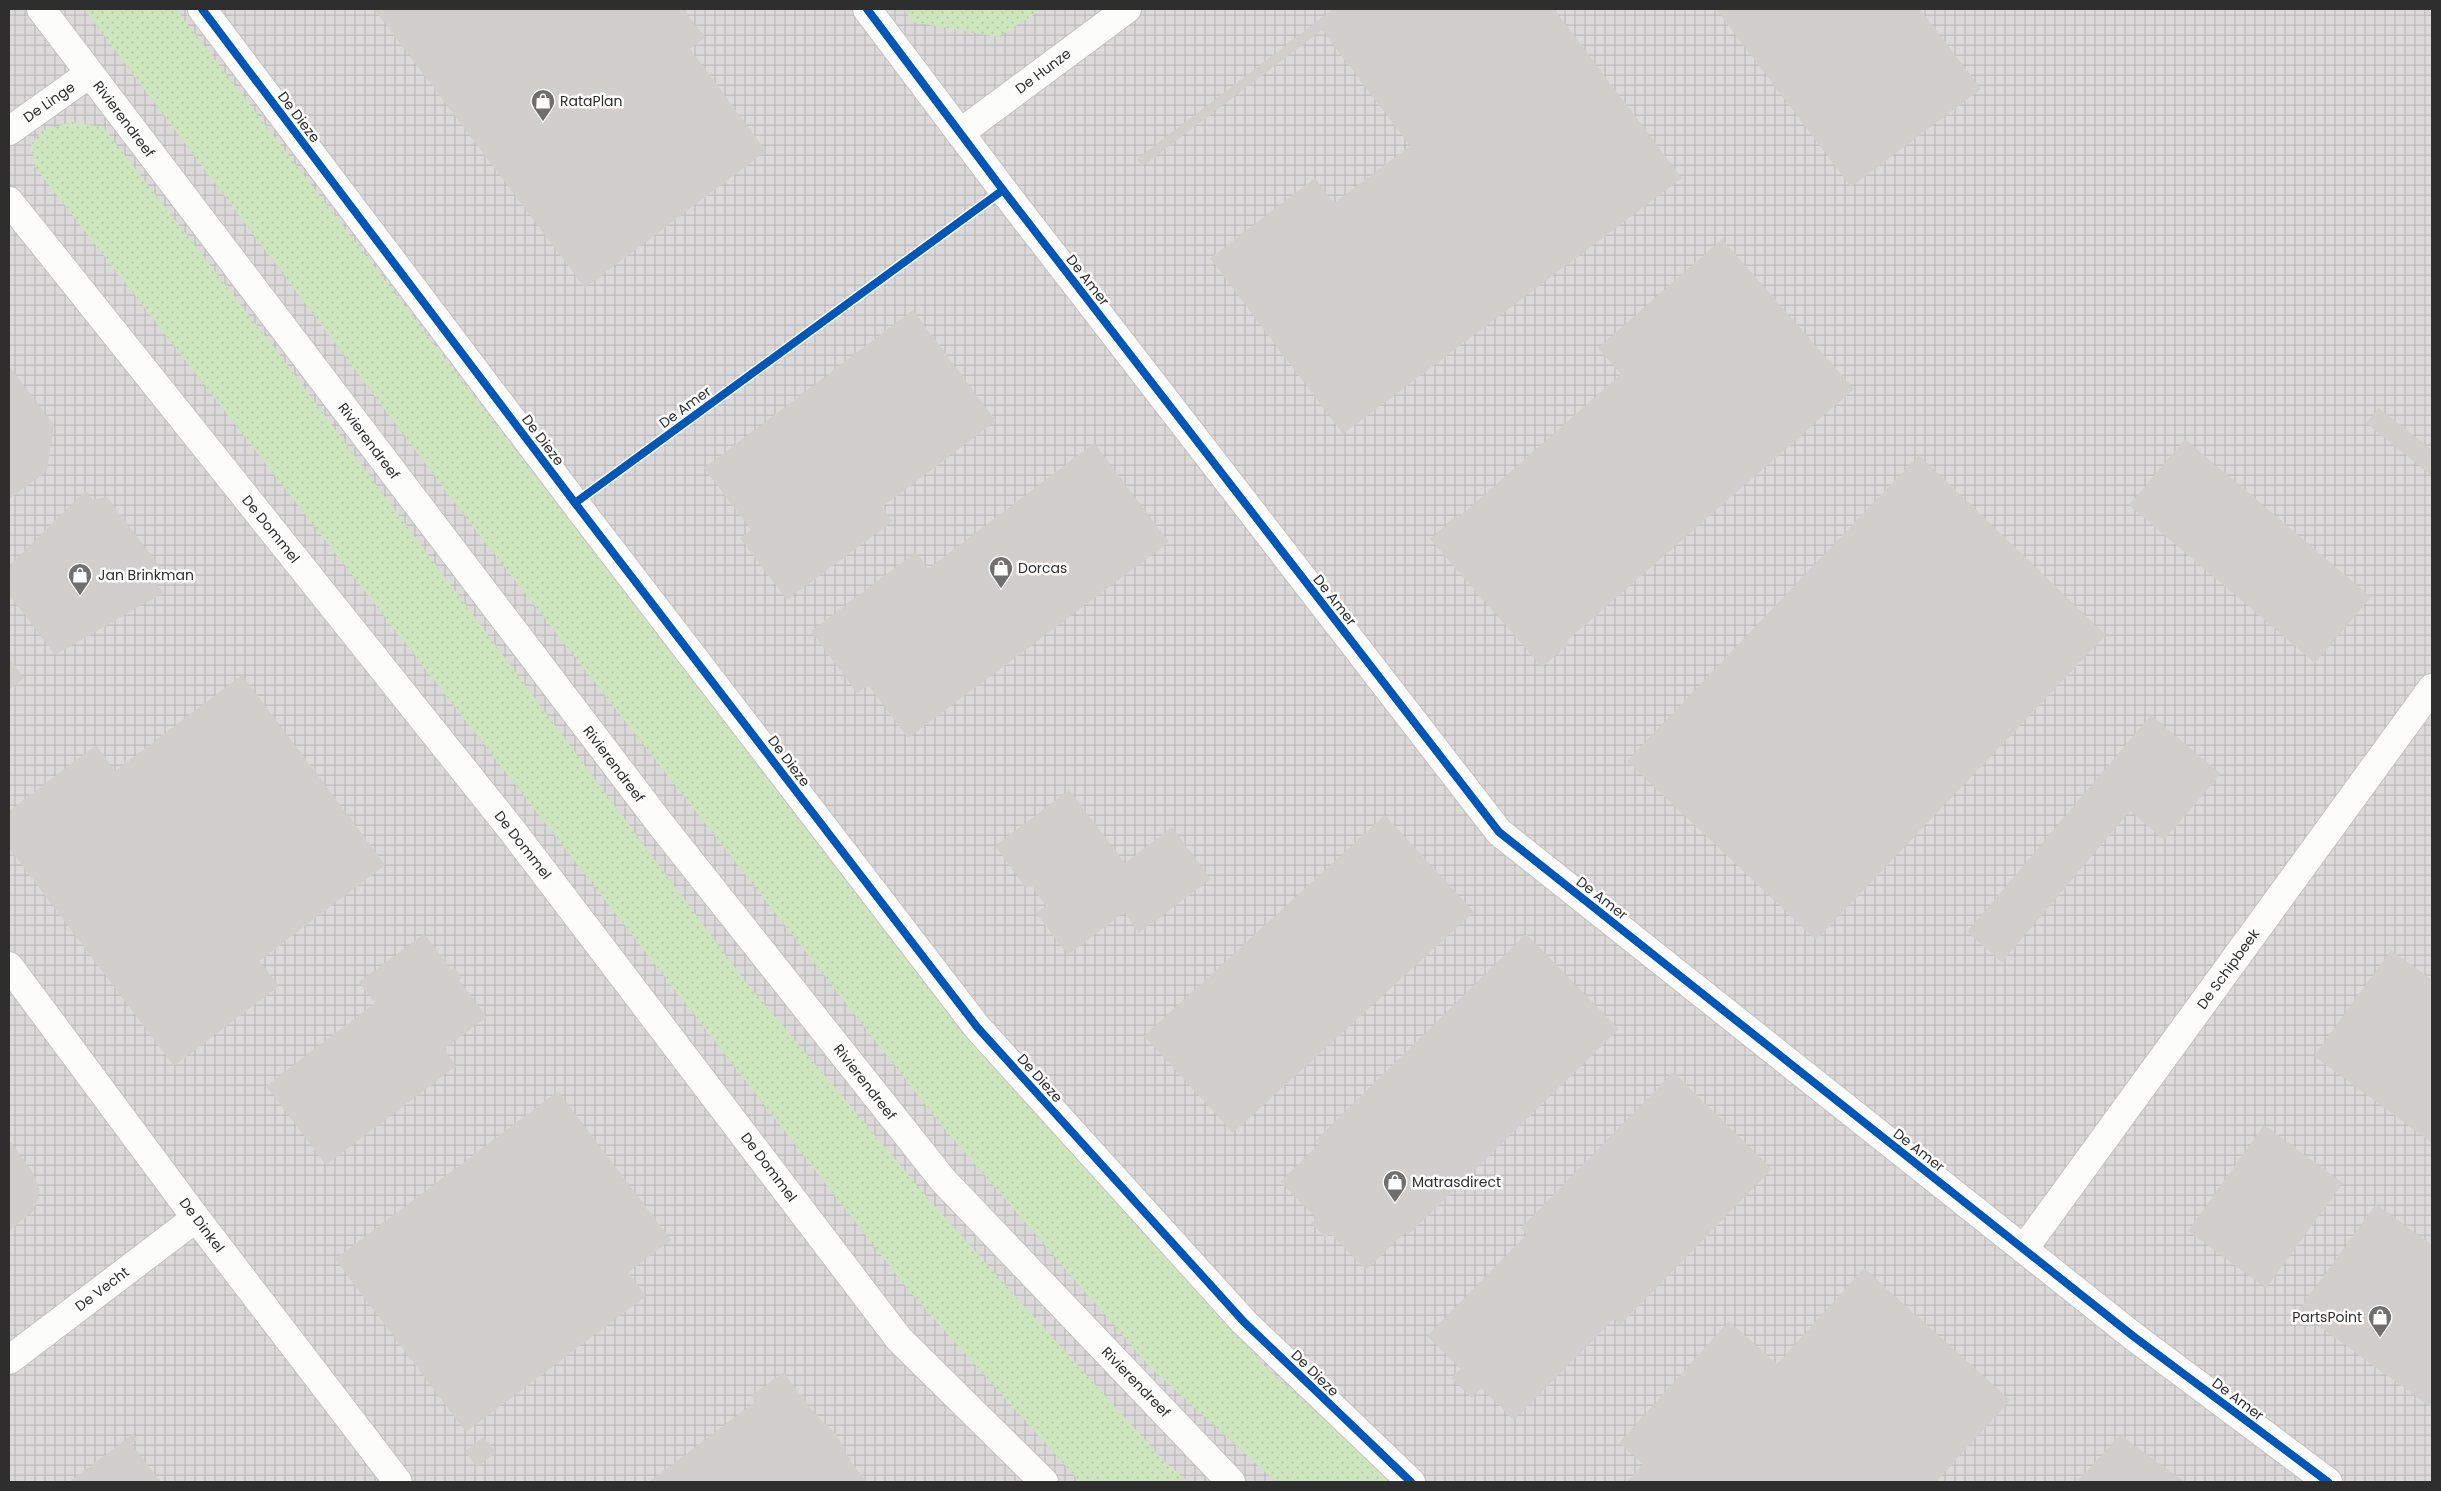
<svg xmlns="http://www.w3.org/2000/svg" width="2441" height="1491" viewBox="0 0 2441 1491" font-family="Poppins,sans-serif">
	<defs>
		<pattern id="industrial-grid" width="8" height="8" patternUnits="userSpaceOnUse" patternTransform="scale(1.25)"><rect width="8" height="8" fill="#dcd9db"/><path d="M0 4h8M4 0v8" fill="none" stroke="#bdbbbc"/></pattern>
		<pattern id="grass-dots" width="8" height="8" patternUnits="userSpaceOnUse" patternTransform="scale(1.25)"><rect width="8" height="8" fill="#cee6be"/><path d="M2 2h.1M6 6h.1" fill="none" stroke="#b1c6a4" stroke-width="1.8" stroke-linecap="round"/></pattern>
	</defs>
	<rect width="100%" height="100%" fill="#ece8e4"/>
	<!-- industrial -->
	<rect fill="url(#industrial-grid)" x="9" y="9" width="2423" height="1473"/>
	<!-- grass -->
	<g fill="url(#grass-dots)">
		<polygon points="84,9 176,9 903,954 1265,1366 1393,1482 1276,1482 1150,1367 942,1126 467,519"/>
		<polygon points="903,9 1043,9 998,37 914,22"/>
		<polygon points="71,122 103,127 282,358 745,981 938,1210 1164,1461 1188,1482 1080,1482 909,1291 35,167 31,144 42,131"/>
	</g>
	<!-- building -->
	<g fill="#d1cecb">
		<polygon points="374,9 683,9 705,37 690,49 766,151 585,288"/>
		<polygon points="1333,9 1554,9 1682,178 1343,434 1210,258 1315,178 1334,203 1410,146 1322,30 1144,165 1142,166 1137,159"/>
		<polygon points="1716,9 1920,9 1981,89 1851,187"/>
		<polygon points="1722,239 1854,389 1567,641 1569,644 1542,667 1430,539 1456,516 1458,518 1621,374 1598,348"/>
		<polygon points="913,310 996,421 882,507 893,521 787,600 740,538 751,530 704,468"/>
		<polygon points="9,366 54,425 47,471 9,499"/>
		<polygon points="2379,408 2432,450 2432,476 2366,423"/>
		<polygon points="2185,439 2371,597 2315,663 2129,505"/>
		<polygon points="1094,443 1169,542 908,738 868,685 857,693 811,631 916,552 928,569"/>
		<polygon points="1919,455 2106,635 1816,940 1627,761"/>
		<polygon points="86,490 93,500 107,497 163,571 156,583 163,593 55,655 9,594 9,566"/>
		<polygon points="9,658 24,678 9,690"/>
		<polygon points="242,675 313,769 317,768 315,771 385,865 259,961 279,986 174,1066 9,848 9,811 96,745 115,771"/>
		<polygon points="2151,715 2221,774 2164,840 2130,811 2002,962 1967,932"/>
		<polygon points="1069,790 1125,863 1172,827 1211,879 1139,933 1124,912 1068,955 1036,913 1046,906 1031,885 1026,888 995,846"/>
		<polygon points="1385,815 1474,912 1233,1133 1144,1036"/>
		<polygon points="424,934 452,970 454,967 462,978 459,980 487,1017 444,1049 456,1066 326,1165 266,1086 375,1003 359,982"/>
		<polygon points="1526,934 1619,1029 1408,1235 1405,1232 1366,1270 1330,1233 1326,1238 1311,1223 1316,1218 1280,1182 1319,1144 1315,1141"/>
		<polygon points="2391,950 2432,980 2432,1143 2314,1056"/>
		<polygon points="1673,1072 1772,1169 1620,1325 1614,1319 1514,1420 1481,1388 1472,1398 1451,1378 1461,1369 1427,1336 1527,1234 1521,1228"/>
		<polygon points="558,1091 671,1240 628,1272 646,1296 466,1432 335,1259"/>
		<polygon points="2264,1125 2343,1183 2266,1288 2188,1231"/>
		<polygon points="9,1140 33,1173 40,1191 34,1210 9,1231"/>
		<polygon points="2376,1204 2432,1245 2432,1408 2298,1311"/>
		<polygon points="1864,1268 2010,1400 1936,1482 1627,1482 1643,1464 1619,1443 1729,1321 1777,1364"/>
		<polygon points="785,1371 784,1373 816,1415 817,1414 818,1417 836,1434 849,1458 851,1457 850,1461 867,1482 649,1482 756,1401 751,1396"/>
		<polygon points="133,1434 137,1439 131,1444 161,1482 69,1482"/>
		<polygon points="2120,1435 2185,1482 2077,1482"/>
		<polygon points="484,1437 496,1452 477,1467 465,1451"/>
	</g>
	<g fill="none" stroke-linecap="round" stroke-linejoin="round">
		<!-- street casing -->
		<g stroke="#c5c4c5" stroke-width="30">
			<g id="street">
				<polyline points="202,9 575,503 977,1027 1244,1322 1411,1482"/>
				<polyline points="867,9 1003,190 1499,832 2133,1336 2328,1482"/>
				<polyline points="9,131 89,74"/>
				<polyline points="960,133 1127,9"/>
				<polyline points="9,201 511,829 899,1339 1044,1482"/>
				<polyline points="9,966 196,1218 398,1482"/>
				<polyline points="2024,1249 2432,688"/>
				<polyline points="9,1360 196,1218"/>
			</g>
		</g>
		<!-- secondary casing -->
		<g stroke="#c5c4c5" stroke-width="30">
			<polyline id="secondary" points="41,9 662,826 943,1180 1231,1482"/>
		</g>
		<!-- street -->
		<use href="#street" stroke="#fcfcfb" stroke-width="28"/>
		<!-- secondary -->
		<use href="#secondary" stroke="#fcfcfb" stroke-width="28"/>
		<!-- cycleway casing -->
		<g stroke="#fff" stroke-width="11">
			<g id="cycleway">
				<polyline points="202,9 575,503 977,1027 1244,1322 1411,1482"/>
				<polyline points="867,9 1003,190 1499,832 2133,1336 2328,1482"/>
				<polyline points="575,503 1003,190"/>
			</g>
		</g>
		<!-- cycleway -->
		<use href="#cycleway" stroke="#0057b8" stroke-width="8"/>
	</g>
	<!-- icons -->
	<defs>
		<g id="shop-pin" transform="scale(1.25)"><path d="M0 17L-7.5 6A9.5 9.5 0 1 1 7.5 6Z" fill="#706f6e" stroke="#fff"/><path d="M-5-2.5h2.3a2.7 3.5 0 0 1 5.4 0H5L5.5 6h-11ZM-1.5-2.5h3a1.5 2.3 0 0 0-3 0Z" fill="#fff"/></g>
	</defs>
	<g fill-rule="evenodd">
		<use href="#shop-pin" x="543" y="101"/>
		<use href="#shop-pin" x="1001" y="568"/>
		<use href="#shop-pin" x="80" y="575"/>
		<use href="#shop-pin" x="1395" y="1182"/>
		<use href="#shop-pin" x="2380" y="1317"/>
	</g>
	<g text-anchor="middle" dominant-baseline="central" stroke-width="5" stroke-linejoin="round" paint-order="stroke">
		<!-- street labels -->
		<g font-size="14" fill="#2e2e2e" stroke="#fff">
			<text transform="translate(1043 71) rotate(-37)">De Hunze</text>
			<text transform="translate(49 102) rotate(-35)">De Linge</text>
			<text transform="translate(299 117) rotate(53)">De Dieze</text>
			<text transform="translate(124 119) rotate(53)">Rivierendreef</text>
			<text transform="translate(1088 280) rotate(52)">De Amer</text>
			<text transform="translate(685 407) rotate(-36)">De Amer</text>
			<text transform="translate(543 440) rotate(53)">De Dieze</text>
			<text transform="translate(369 441) rotate(53)">Rivierendreef</text>
			<text transform="translate(271 529) rotate(51)">De Dommel</text>
			<text transform="translate(1335 600) rotate(52)">De Amer</text>
			<text transform="translate(789 761) rotate(53)">De Dieze</text>
			<text transform="translate(614 764) rotate(53)">Rivierendreef</text>
			<text transform="translate(523 845) rotate(52)">De Dommel</text>
			<text transform="translate(1602 898) rotate(38)">De Amer</text>
			<text transform="translate(2228 969) rotate(-54)">De Schipbeek</text>
			<text transform="translate(1040 1078) rotate(48)">De Dieze</text>
			<text transform="translate(865 1082) rotate(52)">Rivierendreef</text>
			<text transform="translate(1919 1150) rotate(38)">De Amer</text>
			<text transform="translate(769 1167) rotate(53)">De Dommel</text>
			<text transform="translate(202 1225) rotate(53)">De Dinkel</text>
			<text transform="translate(102 1289) rotate(-37)">De Vecht</text>
			<text transform="translate(1315 1373) rotate(44)">De Dieze</text>
			<text transform="translate(1136 1382) rotate(46)">Rivierendreef</text>
			<text transform="translate(2238 1399) rotate(37)">De Amer</text>
		</g>
		<!-- poi labels -->
		<g font-size="14" fill="#2e2e2e" stroke="#fff" text-anchor="start">
			<text x="560" y="101">RataPlan</text>
			<text x="1018" y="568">Dorcas</text>
			<text x="98" y="575">Jan Brinkman</text>
			<text x="1412" y="1182">Matrasdirect</text>
			<text x="2362" y="1317" text-anchor="end">PartsPoint</text>
		</g>
	</g>
	<!-- border -->
	<rect width="2441" height="1491" fill="none" stroke="#2e2e2e" stroke-width="20"/>
</svg>
